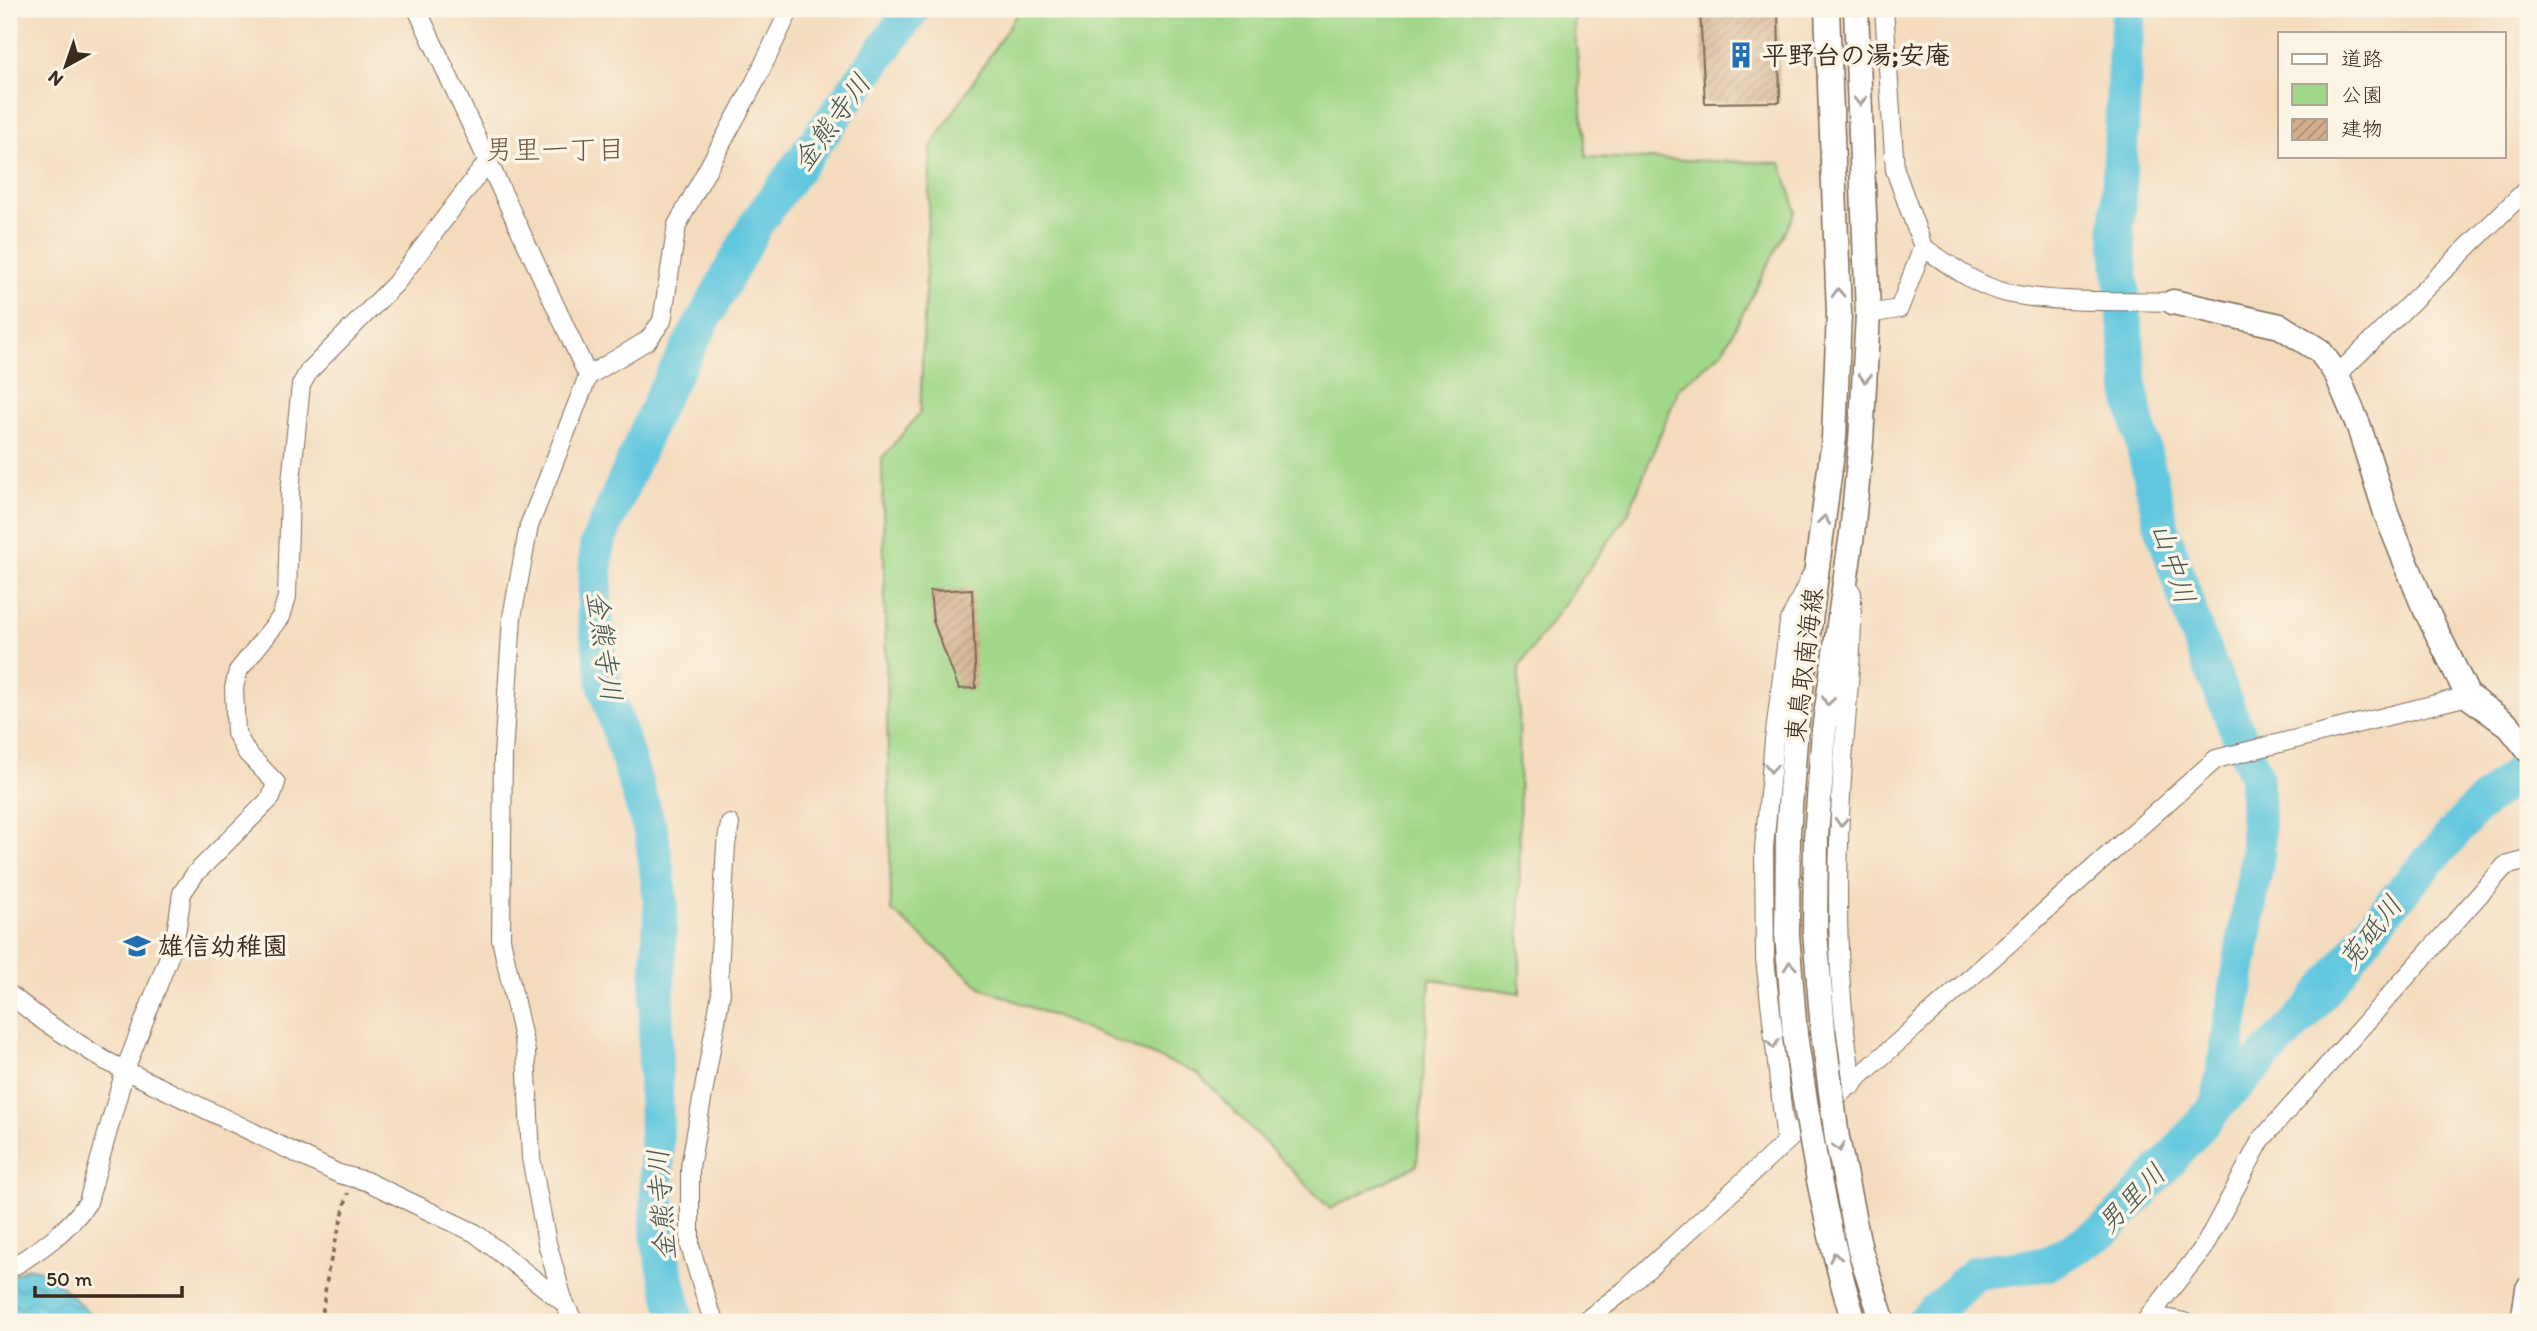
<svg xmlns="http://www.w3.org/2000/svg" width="2537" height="1331" viewBox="0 0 2537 1331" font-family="Itim,'Klee One',sans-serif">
	<defs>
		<pattern id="water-waves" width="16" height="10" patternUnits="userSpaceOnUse" patternTransform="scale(1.75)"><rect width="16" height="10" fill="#61c7de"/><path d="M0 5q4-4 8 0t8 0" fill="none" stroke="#51a2b3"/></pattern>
		<pattern id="building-hatch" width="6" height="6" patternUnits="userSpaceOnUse" patternTransform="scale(1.75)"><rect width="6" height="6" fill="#d4b08c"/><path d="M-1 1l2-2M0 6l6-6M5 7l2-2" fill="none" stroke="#ad8f72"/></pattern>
	</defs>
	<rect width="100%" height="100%" fill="#fcf5e5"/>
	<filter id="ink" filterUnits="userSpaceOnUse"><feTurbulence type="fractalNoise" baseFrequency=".0143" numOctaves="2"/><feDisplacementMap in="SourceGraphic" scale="14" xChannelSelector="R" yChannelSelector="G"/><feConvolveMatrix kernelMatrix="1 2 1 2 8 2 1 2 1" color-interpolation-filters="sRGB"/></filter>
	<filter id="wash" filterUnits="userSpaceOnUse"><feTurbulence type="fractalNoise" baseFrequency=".00686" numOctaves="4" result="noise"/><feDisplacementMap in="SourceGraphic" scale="28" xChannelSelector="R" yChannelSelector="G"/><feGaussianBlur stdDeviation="1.57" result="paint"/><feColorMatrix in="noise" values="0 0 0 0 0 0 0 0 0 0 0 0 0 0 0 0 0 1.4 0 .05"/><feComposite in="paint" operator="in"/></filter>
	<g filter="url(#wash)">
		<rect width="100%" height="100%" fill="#f4dbbd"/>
		<!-- green -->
		<polygon fill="#a1d789" stroke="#6e8054" stroke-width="2" points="1020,9 1573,9 1586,157 1781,163 1796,211 1723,351 1679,388 1628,514 1519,667 1520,993 1430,979 1417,1165 1330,1209 1197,1073 982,988 891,910 882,458 920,413 931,147"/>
		<!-- water -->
		<polygon fill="url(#water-waves)" stroke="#4e787e" stroke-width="2" points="27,1267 47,1272 98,1322 9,1322 9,1278"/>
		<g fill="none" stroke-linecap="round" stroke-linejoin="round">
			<!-- river -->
			<g stroke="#61c7de" stroke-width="35">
				<polyline points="2129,9 2125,52 2117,230 2131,393 2161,524 2197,634 2256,776 2258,852 2218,1105"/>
				<polyline points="678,1322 658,1241 655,1043 661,904 652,836 605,686 594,612 597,544 662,396 756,224 913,9"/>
				<polyline points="1923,1322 1976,1272 2047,1264 2104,1231 2143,1191 2218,1105 2309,1010 2393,902 2475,809 2528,764"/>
			</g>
		</g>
		<g id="blocks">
			<!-- building -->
			<g fill="url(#building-hatch)">
				<polygon points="1700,9 1778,9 1780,102 1705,103"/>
				<polygon points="972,589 976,688 959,689 933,621 930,591"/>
			</g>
		</g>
	</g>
	<g filter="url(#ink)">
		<use href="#blocks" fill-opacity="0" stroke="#7c6856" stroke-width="2"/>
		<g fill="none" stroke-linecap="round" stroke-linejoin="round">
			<!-- street casing -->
			<g stroke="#7c6856" stroke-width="20">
				<g id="street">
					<polyline points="417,9 588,376"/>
					<path d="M1923,247C1948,264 1976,286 2007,293C2059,304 2120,300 2173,302"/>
					<polyline points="1868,314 1899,309 1923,247 1895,170 1884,9"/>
					<polyline points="2337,375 2528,188"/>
					<path d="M1852,593C1853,649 1847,705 1843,762C1836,869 1834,979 1853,1085"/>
					<polyline points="9,994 45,1022 104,1060 339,1174 366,1181 475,1233 564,1303"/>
					<polyline points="1786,1142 1765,959 1764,848 1774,740 1789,622 1811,576"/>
					<path d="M9,1269C39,1251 68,1231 88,1202L125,1070L175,941L182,893L195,874L271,798L276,783L247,753L236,733L234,688L238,671L281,617L287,597L290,491L301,385L309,371L396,283L488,161"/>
					<polyline points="2150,1315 2184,1322"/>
					<polyline points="574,1322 564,1303 547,1243 531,1158 526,1052 501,939 503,755 512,617 529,526 588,376 648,340 662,321 677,225 754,84 790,9"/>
					<polyline points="716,1322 709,1309 690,1246 690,1167 721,993 719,972 726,845 730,824"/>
					<polyline points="1584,1322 1625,1290 1786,1142 2216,759 2468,696"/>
					<polyline points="2145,1322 2204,1247 2261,1140 2505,866 2528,860"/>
				</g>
			</g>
			<!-- secondary casing -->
			<g stroke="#7c6856" stroke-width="27">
				<g id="secondary">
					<polyline points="2173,302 2280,326 2320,351 2337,375 2359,427 2387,516 2422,602 2468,696 2509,726 2528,750"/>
					<polyline points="1823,1031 1815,932 1816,838 1824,730 1852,534 1861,441 1868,314 1856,9"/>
					<polyline points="1795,1034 1787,934 1788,834 1796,727 1834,438 1839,313 1827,9"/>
					<polyline points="2523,1322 2528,1289"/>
				</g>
			</g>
			<!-- path -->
			<polyline stroke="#7c6856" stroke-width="3.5" stroke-dasharray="5 5" stroke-linecap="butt" points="321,1322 328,1271 348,1193"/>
			<!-- street -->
			<use href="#street" stroke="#fff" stroke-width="18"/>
			<!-- secondary -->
			<use href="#secondary" stroke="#fff" stroke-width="24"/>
			<!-- secondary-bridge casing -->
			<g stroke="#7c6856" stroke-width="27" stroke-linecap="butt">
				<g id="secondary-bridge">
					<polyline points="1823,1031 1837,1138 1860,1250 1883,1322"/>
					<path d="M1795,1034C1809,1131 1825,1228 1854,1322"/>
				</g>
			</g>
			<!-- secondary-bridge -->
			<use href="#secondary-bridge" stroke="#fff" stroke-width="24"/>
		</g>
		<!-- one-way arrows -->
		<defs><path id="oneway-chevron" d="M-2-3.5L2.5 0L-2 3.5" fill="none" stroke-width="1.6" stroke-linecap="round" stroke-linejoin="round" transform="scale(1.75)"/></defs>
		<g stroke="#a79f9a">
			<use href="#oneway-chevron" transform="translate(1860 101) rotate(88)"/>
			<use href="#oneway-chevron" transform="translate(1838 293) rotate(-92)"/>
			<use href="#oneway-chevron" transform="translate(1865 378) rotate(93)"/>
			<use href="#oneway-chevron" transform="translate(1824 520) rotate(-83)"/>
			<use href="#oneway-chevron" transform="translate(1828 701) rotate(98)"/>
			<use href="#oneway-chevron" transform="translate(1771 768) rotate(95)"/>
			<use href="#oneway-chevron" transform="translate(1841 822) rotate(92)"/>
			<use href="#oneway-chevron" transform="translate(1790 966) rotate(-94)"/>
			<use href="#oneway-chevron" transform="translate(1773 1044) rotate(83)"/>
			<use href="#oneway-chevron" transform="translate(1839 1147) rotate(79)"/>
			<use href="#oneway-chevron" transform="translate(1835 1257) rotate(-102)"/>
		</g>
	</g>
	<!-- icons -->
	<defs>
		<g id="building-bare" transform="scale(2.1)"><path d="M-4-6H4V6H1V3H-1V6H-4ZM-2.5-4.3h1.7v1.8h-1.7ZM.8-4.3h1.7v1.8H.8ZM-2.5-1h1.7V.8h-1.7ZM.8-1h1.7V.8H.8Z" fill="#1f6fb2" stroke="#fcf5e5" stroke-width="2.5" paint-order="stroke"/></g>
		<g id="school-bare" transform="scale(2.1)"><path d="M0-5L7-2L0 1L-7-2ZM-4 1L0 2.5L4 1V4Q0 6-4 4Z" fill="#1f6fb2" stroke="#fcf5e5" stroke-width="2.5" paint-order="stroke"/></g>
	</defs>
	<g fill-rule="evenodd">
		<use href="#building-bare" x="1741" y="55"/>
		<use href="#school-bare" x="137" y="946"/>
	</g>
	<g text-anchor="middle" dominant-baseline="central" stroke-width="7" stroke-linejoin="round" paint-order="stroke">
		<!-- poi labels -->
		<g font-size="26" font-weight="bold" fill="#3b2a1e" stroke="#fcf5e5" text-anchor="start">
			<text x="1762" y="55">平野台の湯;安庵</text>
			<text x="158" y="946">雄信幼稚園</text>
		</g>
		<!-- street labels -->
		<g font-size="26" fill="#3b2a1e" stroke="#fcf5e5">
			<text transform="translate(1804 665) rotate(-83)">東鳥取南海線</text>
		</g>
		<!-- water labels -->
		<g font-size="28" font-style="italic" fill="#465958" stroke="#fcf5e5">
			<text transform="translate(831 122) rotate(-54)">金熊寺川</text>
			<text transform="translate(2174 563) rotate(72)">山中川</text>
			<text transform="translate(605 646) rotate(82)">金熊寺川</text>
			<text transform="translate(2370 932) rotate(-52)">莵砥川</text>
			<text transform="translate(2131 1198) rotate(-46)">男里川</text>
			<text transform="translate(661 1205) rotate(-94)">金熊寺川</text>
		</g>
		<!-- neighbourhood labels -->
		<g font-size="28" fill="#715944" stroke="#fcf5e5">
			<text x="555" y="149">男里一丁目</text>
		</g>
	</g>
	<!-- margin -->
	<rect width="2537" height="1331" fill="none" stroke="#fcf5e5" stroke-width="35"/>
	<!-- legend -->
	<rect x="2278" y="32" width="228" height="126" fill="#fcf5e5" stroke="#afa495" stroke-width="2"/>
	<rect x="2292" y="54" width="35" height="10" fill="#ffffff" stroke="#afa495" stroke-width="2"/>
	<text x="2341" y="66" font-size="21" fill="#3b2a1e">道路</text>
	<rect x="2292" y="84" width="35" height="21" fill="#a1d789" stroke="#afa495" stroke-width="2"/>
	<text x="2341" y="102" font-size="21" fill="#3b2a1e">公園</text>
	<rect x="2292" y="119" width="35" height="21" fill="url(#building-hatch)" stroke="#afa495" stroke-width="2"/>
	<text x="2341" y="136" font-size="21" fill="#3b2a1e">建物</text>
	<!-- north arrow -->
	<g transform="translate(66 66) rotate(220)" stroke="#fcf5e5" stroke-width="5" paint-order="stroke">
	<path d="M0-5L12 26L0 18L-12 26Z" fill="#3b2a1e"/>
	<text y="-10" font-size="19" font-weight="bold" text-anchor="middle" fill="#3b2a1e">N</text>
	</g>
	<!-- scale -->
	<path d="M35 1286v10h147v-10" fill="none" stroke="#3b2a1e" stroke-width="3.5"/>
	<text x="46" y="1286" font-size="21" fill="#3b2a1e" stroke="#fcf5e5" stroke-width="5" paint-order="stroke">50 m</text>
</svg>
